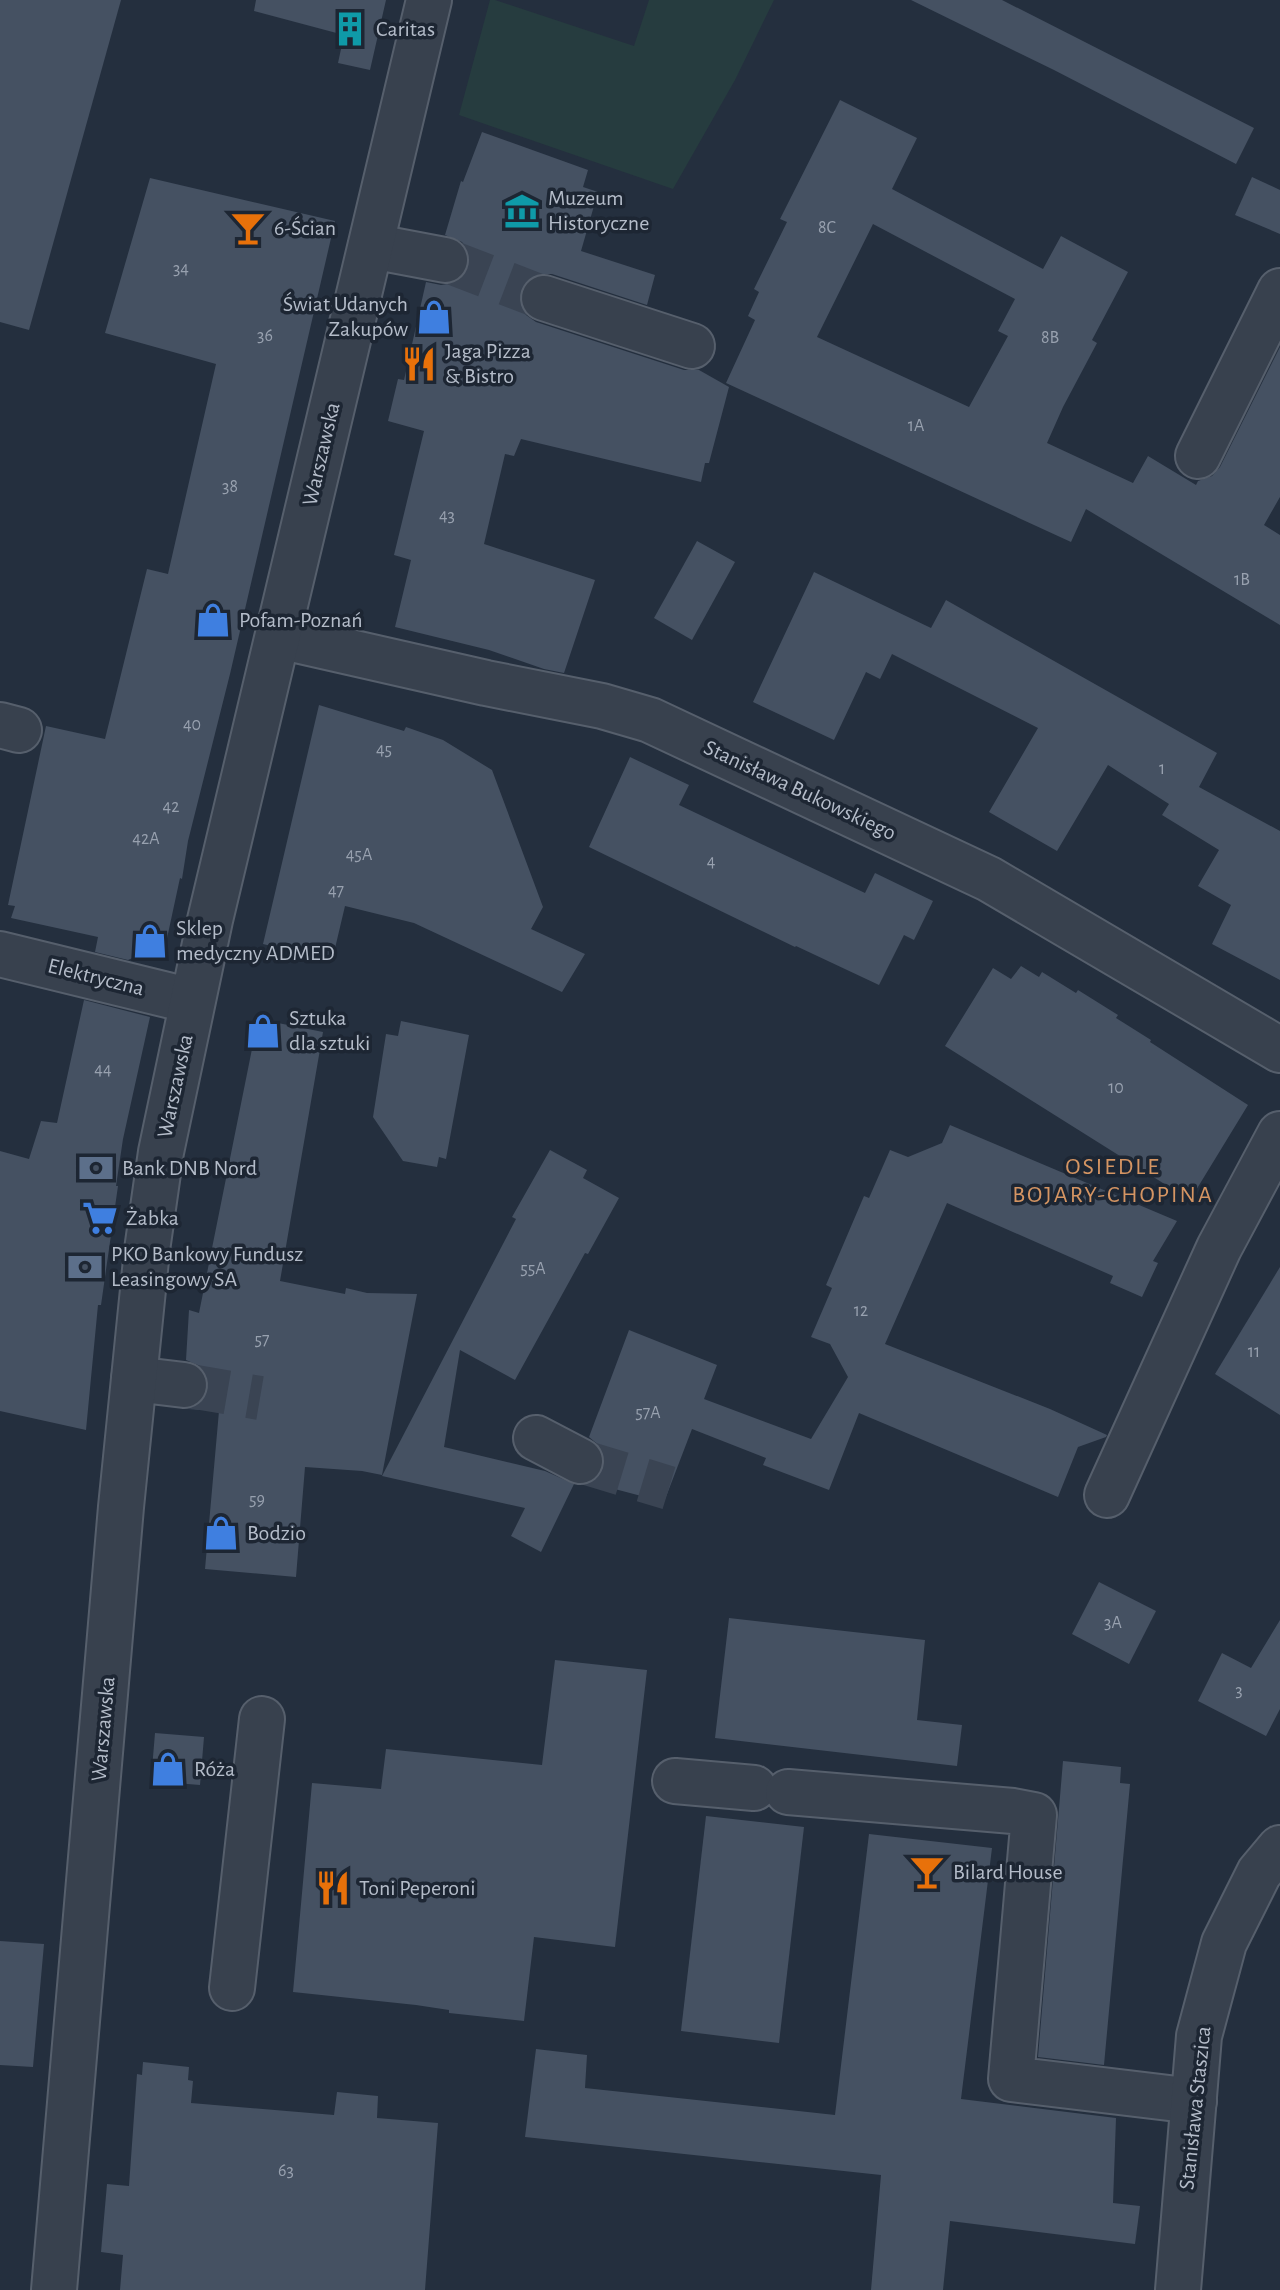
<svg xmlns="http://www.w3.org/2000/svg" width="1280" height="2290" viewBox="0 0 1280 2290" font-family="'Alegreya Sans',sans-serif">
	<rect width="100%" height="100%" fill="#242f3e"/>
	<!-- green -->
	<polygon fill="#263c3f" points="490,0 495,0 634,46 649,0 774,0 735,80 673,189 459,115"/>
	<!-- building -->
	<g fill="#455162" fill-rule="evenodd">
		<polygon points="0,0 121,0 29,330 0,322"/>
		<polygon points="256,0 386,0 370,70 338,63 344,35 254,11"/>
		<polygon points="911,0 1002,0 1254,128 1236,164 1054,70"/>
		<path d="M840,100L917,138L892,189L1043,269L1061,236L1128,272L1092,340L1097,343L1063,407L1047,443L1133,483L1148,456L1196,485L1198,481L1212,476L1220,467L1280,347V497L1264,525L1280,535V625L1086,509L1071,542L726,383L755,320L748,316L759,292L754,289L787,222L780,219ZM873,224L1015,299L998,331L1008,336L969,407L817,337Z"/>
		<polygon points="482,132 588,170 583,187 598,192 581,251 655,275 647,305 552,274 538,274 527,280 520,291 520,304 526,315 536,322 684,370 699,370 729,387 709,463 705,463 701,482 521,439 514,456 505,454 484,544 595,580 564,673 544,669 489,650 395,627 411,560 394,555 424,431 388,421 398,379 404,380 426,282 441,285 454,283 464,276 469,265 469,252 462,242 445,235 461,181 463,182"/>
		<polygon points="1252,177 1280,190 1280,234 1235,215"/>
		<polygon points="150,178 335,221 230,674 188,841 182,879 180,878 166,943 128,960 95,952 98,937 11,918 15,906 8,905 46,726 105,739 147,569 168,574 216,364 105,333"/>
		<polygon points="697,541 735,562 692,640 654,618"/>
		<polygon points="814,572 931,628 946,600 1217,753 1199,787 1280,831 1280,980 1212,944 1231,905 1198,886 1219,850 1162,815 1169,804 1108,765 1057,851 989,812 1038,728 892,654 880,679 866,672 834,740 753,702"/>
		<polygon points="319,705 404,731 406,727 443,740 492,770 543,907 531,929 585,954 562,992 414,923 345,906 332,961 263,944"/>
		<polygon points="630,757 689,785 679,805 865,893 875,873 933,901 914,940 904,935 879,985 796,946 795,947 589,847"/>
		<polygon points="1021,966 1039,977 1042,972 1076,993 1078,990 1118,1015 1116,1018 1151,1040 1150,1042 1248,1105 1190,1200 945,1046 993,968 1011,979"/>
		<polygon points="84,1000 150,1017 123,1139 116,1186 118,1186 101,1305 98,1305 86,1430 0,1411 0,1151 29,1159 41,1121 57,1123"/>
		<polygon points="258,1019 323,1032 280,1281 345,1294 346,1288 367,1293 417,1294 382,1475 362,1471 305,1467 296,1577 205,1569 219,1411 188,1409 194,1408 203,1401 209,1389 207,1376 200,1366 186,1360 189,1310 199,1313"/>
		<polygon points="401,1021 469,1035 446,1159 439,1157 437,1167 403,1161 373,1117 386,1034 398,1036"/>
		<polygon points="950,1125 1177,1221 1153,1261 1158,1263 1142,1297 1110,1283 1113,1276 947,1203 885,1344 1050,1409 1107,1435 1106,1437 1078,1447 1058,1497 859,1413 829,1490 763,1465 766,1458 692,1429 664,1502 592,1483 602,1473 605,1459 601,1447 589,1437 629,1330 717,1365 704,1399 811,1439 848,1377 830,1344 811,1337 832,1288 826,1285 864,1196 869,1198 890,1150 908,1157 942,1143"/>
		<polygon points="550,1150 587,1170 583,1178 619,1198 588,1254 585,1253 515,1380 460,1350 444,1447 545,1471 574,1484 541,1552 511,1536 525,1508 382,1476 516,1219 512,1217"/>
		<polygon points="1280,1267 1280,1415 1215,1374"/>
		<polygon points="1099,1582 1156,1611 1129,1664 1072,1634"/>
		<polygon points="729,1618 925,1640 917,1720 962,1725 957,1766 715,1738"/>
		<polygon points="1280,1620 1280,1709 1266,1736 1198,1701 1222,1653 1251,1668"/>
		<polygon points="555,1660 647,1670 615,1947 534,1937 524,2021 449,2013 449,2010 416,2005 293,1992 312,1783 381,1789 386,1749 542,1765"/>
		<polygon points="155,1733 204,1737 200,1785 151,1781"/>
		<polygon points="1063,1761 1121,1767 1120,1783 1130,1784 1104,2065 1038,2057"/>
		<polygon points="706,1816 804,1827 779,2043 681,2031"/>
		<polygon points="869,1834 992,1848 961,2099 1116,2118 1113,2203 1140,2206 1135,2244 950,2221 943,2290 871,2290 881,2175 525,2137 536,2049 587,2055 585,2088 835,2115"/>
		<polygon points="0,1941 44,1944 33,2067 0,2065"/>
		<polygon points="143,2062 189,2067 188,2080 193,2081 191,2103 334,2115 337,2092 378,2096 377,2118 438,2123 425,2290 120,2290 123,2255 101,2252 107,2184 129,2186 137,2074 142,2075"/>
	</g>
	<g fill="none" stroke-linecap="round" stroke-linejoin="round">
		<!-- minor-tunnel -->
		<g stroke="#3a4453" stroke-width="44" stroke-dasharray="44 22" stroke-linecap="butt">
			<polyline points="445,260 544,298"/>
			<polyline points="184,1385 260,1398"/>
			<polyline points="580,1461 669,1488"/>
		</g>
		<!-- minor casing -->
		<g stroke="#565f6c" stroke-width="48">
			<g id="minor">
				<polyline points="371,246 445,260"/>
				<polyline points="544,298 692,346"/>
				<polyline points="1198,456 1280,291"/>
				<polyline points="279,636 486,683 602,706 650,720 989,879 1280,1050"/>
				<polyline points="0,725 19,730"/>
				<polyline points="0,954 192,1001"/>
				<polyline points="134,1379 184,1385"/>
				<polyline points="536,1438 580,1461"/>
				<polyline points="1107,1495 1219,1248 1280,1134"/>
				<polyline points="675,1781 754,1788"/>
				<polyline points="788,1792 1013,1811 1034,1815 1011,2079 1194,2101"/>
				<polyline points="232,1988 262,1719"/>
				<polyline points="54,2290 121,1507 147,1250 161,1152 210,920 429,0"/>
				<polyline points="1178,2290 1199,2036 1224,1943 1259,1873 1280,1848"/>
			</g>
		</g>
		<!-- minor -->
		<use href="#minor" stroke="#38414e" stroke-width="44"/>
	</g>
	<!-- icons -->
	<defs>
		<g id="building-bare" transform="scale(2.76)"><path d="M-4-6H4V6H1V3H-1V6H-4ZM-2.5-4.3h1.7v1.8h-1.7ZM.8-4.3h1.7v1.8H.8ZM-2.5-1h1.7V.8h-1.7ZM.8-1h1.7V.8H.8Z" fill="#0f9aa8" stroke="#1d2633" stroke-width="2.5" paint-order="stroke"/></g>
		<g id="museum-bare" transform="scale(2.76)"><path d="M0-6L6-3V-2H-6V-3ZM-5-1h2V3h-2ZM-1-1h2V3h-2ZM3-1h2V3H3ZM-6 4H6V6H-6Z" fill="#0f9aa8" stroke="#1d2633" stroke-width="2.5" paint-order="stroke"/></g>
		<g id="bar-bare" transform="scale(2.76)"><path d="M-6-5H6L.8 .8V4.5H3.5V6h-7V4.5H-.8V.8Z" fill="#e8710a" stroke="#1d2633" stroke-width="2.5" paint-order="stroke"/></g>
		<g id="shop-bare" transform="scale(2.76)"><path d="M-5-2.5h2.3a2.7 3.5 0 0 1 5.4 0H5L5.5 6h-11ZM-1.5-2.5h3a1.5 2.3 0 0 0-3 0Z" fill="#3f7fe0" stroke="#1d2633" stroke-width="2.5" paint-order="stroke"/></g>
		<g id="restaurant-bare" transform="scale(2.76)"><path d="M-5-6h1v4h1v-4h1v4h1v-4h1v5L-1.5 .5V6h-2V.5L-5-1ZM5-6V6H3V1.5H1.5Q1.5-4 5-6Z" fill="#e8710a" stroke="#1d2633" stroke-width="2.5" paint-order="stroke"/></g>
		<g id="bank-bare" transform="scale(2.76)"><path d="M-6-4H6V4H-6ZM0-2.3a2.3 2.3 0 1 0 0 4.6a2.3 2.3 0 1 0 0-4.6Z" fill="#5c6f8a" stroke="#1d2633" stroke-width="2.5" paint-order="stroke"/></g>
		<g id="supermarket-bare" transform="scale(2.76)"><path d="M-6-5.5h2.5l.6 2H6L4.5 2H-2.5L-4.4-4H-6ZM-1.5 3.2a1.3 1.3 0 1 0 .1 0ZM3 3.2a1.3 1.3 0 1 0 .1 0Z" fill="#3f7fe0" stroke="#1d2633" stroke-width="2.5" paint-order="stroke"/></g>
	</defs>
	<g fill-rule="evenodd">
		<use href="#building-bare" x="350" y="29"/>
		<use href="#museum-bare" x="522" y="211"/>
		<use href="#bar-bare" x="248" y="228"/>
		<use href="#shop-bare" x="434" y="317"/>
		<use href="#restaurant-bare" x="419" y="364"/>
		<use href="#shop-bare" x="213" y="620"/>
		<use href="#shop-bare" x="150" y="941"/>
		<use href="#shop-bare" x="263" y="1031"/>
		<use href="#bank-bare" x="96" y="1168"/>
		<use href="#supermarket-bare" x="100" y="1218"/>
		<use href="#bank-bare" x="85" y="1267"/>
		<use href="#shop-bare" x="221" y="1533"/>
		<use href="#shop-bare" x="168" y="1769"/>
		<use href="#bar-bare" x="927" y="1872"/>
		<use href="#restaurant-bare" x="333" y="1888"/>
	</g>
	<g text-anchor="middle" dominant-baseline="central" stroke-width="7" stroke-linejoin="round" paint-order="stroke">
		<!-- number labels -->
		<g font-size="18" fill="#98a1af">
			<text x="827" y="228">8C</text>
			<text x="181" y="269">34</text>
			<text x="265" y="336">36</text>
			<text x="1050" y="338">8B</text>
			<text x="916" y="426">1A</text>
			<text x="230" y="487">38</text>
			<text x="447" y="516">43</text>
			<text x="1242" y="580">1B</text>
			<text x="192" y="725">40</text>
			<text x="384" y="750">45</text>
			<text x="1162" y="769">1</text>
			<text x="171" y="807">42</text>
			<text x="146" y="839">42A</text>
			<text x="359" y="855">45A</text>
			<text x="711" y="862">4</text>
			<text x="336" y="891">47</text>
			<text x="103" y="1070">44</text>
			<text x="1116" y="1088">10</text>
			<text x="533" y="1269">55A</text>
			<text x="861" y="1311">12</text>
			<text x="262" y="1340">57</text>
			<text x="1254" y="1352">11</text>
			<text x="648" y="1413">57A</text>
			<text x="257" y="1500">59</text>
			<text x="1113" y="1623">3A</text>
			<text x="1239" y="1691">3</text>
			<text x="286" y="2171">63</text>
		</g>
		<!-- poi labels -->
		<g font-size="22" fill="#b4bcc9" stroke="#1d2633" text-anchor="start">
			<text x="376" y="29">Caritas</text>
			<text x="548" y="198">Muzeum<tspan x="548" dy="25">Historyczne</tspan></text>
			<text x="274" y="228">6-Ścian</text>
			<text x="408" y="304" text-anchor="end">Świat Udanych<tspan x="408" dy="25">Zakupów</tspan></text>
			<text x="445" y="351">Jaga Pizza<tspan x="445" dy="25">&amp; Bistro</tspan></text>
			<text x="239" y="620">Pofam-Poznań</text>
			<text x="176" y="928">Sklep<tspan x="176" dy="25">medyczny ADMED</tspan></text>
			<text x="289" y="1018">Sztuka<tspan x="289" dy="25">dla sztuki</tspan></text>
			<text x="122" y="1168">Bank DNB Nord</text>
			<text x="126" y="1218">Żabka</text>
			<text x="111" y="1254">PKO Bankowy Fundusz<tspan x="111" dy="25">Leasingowy SA</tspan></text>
			<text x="247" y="1533">Bodzio</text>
			<text x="194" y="1769">Róża</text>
			<text x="953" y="1872">Bilard House</text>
			<text x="359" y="1888">Toni Peperoni</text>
		</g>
		<!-- street labels -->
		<g font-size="22" fill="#b4bcc9" stroke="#1d2633">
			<text transform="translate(321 454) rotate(-77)">Warszawska</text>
			<text transform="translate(800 790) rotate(25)">Stanisława Bukowskiego</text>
			<text transform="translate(96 977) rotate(14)">Elektryczna</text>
			<text transform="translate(175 1086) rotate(-78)">Warszawska</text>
			<text transform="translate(103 1729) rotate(-85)">Warszawska</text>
			<text transform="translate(1195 2108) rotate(-84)">Stanisława Staszica</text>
		</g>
		<!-- neighbourhood labels -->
		<g font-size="24" letter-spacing="2" fill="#d59563" stroke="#1d2633">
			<text x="1113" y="1167">OSIEDLE<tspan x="1113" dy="28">BOJARY-CHOPINA</tspan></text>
		</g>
	</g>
</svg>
